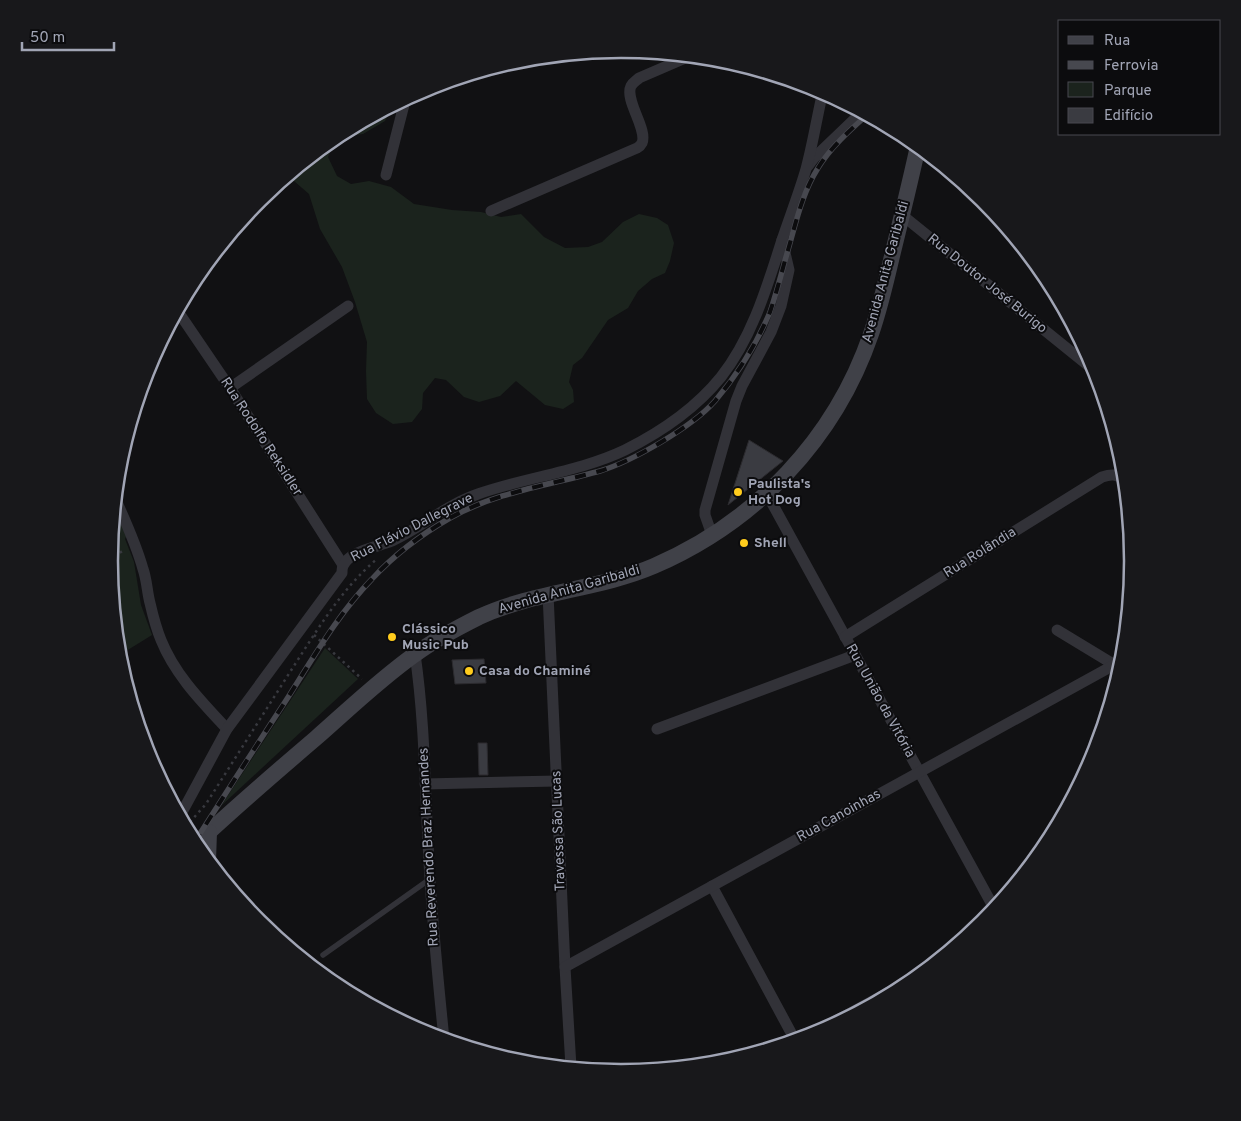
<svg xmlns="http://www.w3.org/2000/svg" width="1241" height="1121" viewBox="0 0 1241 1121" font-family="Overpass,sans-serif">
	<rect width="100%" height="100%" fill="#111113"/>
	<!-- green -->
	<g fill="#1b231d">
		<polygon points="393,104 385,121 363,134 341,137 334,142 328,157 337,176 351,184 369,181 391,187 414,204 452,210 481,212 501,217 521,214 544,237 565,248 588,247 602,242 623,222 639,214 657,218 668,225 674,243 670,261 665,273 652,279 638,291 628,308 608,320 582,358 573,365 569,382 573,390 574,402 563,409 545,405 516,381 500,396 479,402 464,397 446,380 435,378 423,393 422,409 412,422 393,424 376,413 367,399 366,371 367,342 355,302 342,267 320,229 309,194 287,175 336,135"/>
		<polygon points="114,503 128,532 125,539 134,562 141,605 152,635 118,656 109,560"/>
		<polygon points="325,648 358,679 221,806"/>
	</g>
	<!-- building -->
	<g fill="#3a3b41" stroke="#2c2b2f">
		<polygon points="749,440 783,461 728,505"/>
		<polygon points="484,659 486,683 455,684 452,660"/>
		<polygon points="478,743 487,743 488,775 479,775"/>
	</g>
	<g fill="none" stroke-linecap="round" stroke-linejoin="round">
		<!-- path -->
		<g stroke="#38393f" stroke-width="2.5" stroke-dasharray="2.5 4" stroke-linecap="butt">
			<polyline points="109,560 124,550"/>
			<polyline points="314,635 362,679"/>
			<path d="M190,822L206,804C234,760 262,716 290,672C316,632 341,589 377,559"/>
		</g>
		<!-- service -->
		<polyline stroke="#323238" stroke-width="5.5" points="323,955 430,879"/>
		<!-- minor -->
		<g stroke="#323238" stroke-width="11">
			<polyline points="808,166 814,158 862,112"/>
			<polyline points="386,175 406,97"/>
			<path d="M491,211L637,148C639,147 641,145 642,143C648,129 624,100 631,86C633,82 636,81 639,78L690,56"/>
			<polyline points="902,215 1095,371"/>
			<polyline points="177,310 230,388 343,565"/>
			<polyline points="230,388 348,306"/>
			<polyline points="767,494 994,908"/>
			<path d="M115,498C126,522 136,544 143,569C147,580 147,592 150,603C153,616 156,628 161,640C175,675 202,702 227,729"/>
			<polyline points="712,535 705,515 705,510 736,401 742,386 771,332 781,306 789,270 782,240"/>
			<polyline points="548,594 565,967 571,1067"/>
			<polyline points="1057,630 1118,667"/>
			<path d="M845,637L1102,477C1111,474 1116,474 1124,479"/>
			<path d="M415,654C425,722 425,793 429,862C432,921 438,980 444,1039"/>
			<polyline points="657,729 855,655"/>
			<polyline points="425,784 557,781"/>
			<path d="M180,816L227,729L342,573C342,571 342,568 343,566C349,551 378,547 392,541C422,527 446,505 478,494C526,477 579,472 625,450C661,432 696,408 721,377C752,338 767,287 782,240C790,216 799,193 806,169C813,143 817,117 823,91"/>
			<polyline points="712,886 795,1040"/>
			<polyline points="565,967 1114,665"/>
			<polyline points="810,1035 911,980"/>
		</g>
		<!-- secondary -->
		<g stroke="#404148" stroke-width="16">
			<path d="M195,845C234,808 275,773 316,738C348,710 379,680 414,655C434,640 457,628 479,617C535,591 598,590 654,566C756,522 835,439 871,334C880,308 886,282 892,256C901,219 910,183 918,146"/>
			<polyline points="208,861 209,832"/>
		</g>
		<!-- rail casing -->
		<g stroke="#47484f" stroke-width="5.5">
			<path id="rail" d="M194,843C224,796 254,749 285,702C312,660 337,615 372,579C394,555 422,534 450,518C496,492 550,485 600,471C633,461 692,427 715,401C737,375 757,343 770,312C776,294 781,275 786,257C795,227 801,195 818,168C831,147 849,131 867,115"/>
		</g>
		<!-- rail -->
		<use href="#rail" stroke="#0c0c0e" stroke-width="4" stroke-dasharray="11" stroke-linecap="butt"/>
	</g>
	<!-- markers -->
	<g fill="#ffcc1d" stroke="#0c0c0e" stroke-width="2">
		<circle cx="738" cy="492" r="5"/>
		<circle cx="744" cy="543" r="5"/>
		<circle cx="392" cy="637" r="5"/>
		<circle cx="469" cy="671" r="5"/>
	</g>
	<g text-anchor="middle" dominant-baseline="central" stroke-width="4" stroke-linejoin="round" paint-order="stroke">
		<!-- street labels -->
		<g font-size="14" fill="#a1a5b5" stroke="#0c0c0e">
			<text transform="translate(886 272) rotate(-75)">Avenida Anita Garibaldi</text>
			<text transform="translate(987 284) rotate(39)">Rua Doutor José Burigo</text>
			<text transform="translate(261 437) rotate(57)">Rua Rodolfo Reksidler</text>
			<text transform="translate(412 528) rotate(-27)">Rua Flávio Dallegrave</text>
			<text transform="translate(980 553) rotate(-32)">Rua Rolândia</text>
			<text transform="translate(569 590) rotate(-16)">Avenida Anita Garibaldi</text>
			<text transform="translate(880 701) rotate(61)">Rua União da Vitória</text>
			<text transform="translate(839 816) rotate(-29)">Rua Canoinhas</text>
			<text transform="translate(559 831) rotate(-92)">Travessa São Lucas</text>
			<text transform="translate(429 847) rotate(-93)">Rua Reverendo Braz Hernandes</text>
		</g>
		<!-- poi labels -->
		<g font-size="14" font-weight="bold" fill="#a1a5b5" stroke="#0c0c0e" text-anchor="start">
			<text x="748" y="484">Paulista's<tspan x="748" dy="16">Hot Dog</tspan></text>
			<text x="754" y="543">Shell</text>
			<text x="402" y="629">Clássico<tspan x="402" dy="16">Music Pub</tspan></text>
			<text x="479" y="671">Casa do Chaminé</text>
		</g>
	</g>
	<!-- crop -->
	<path d="M0 0H1241V1121H0ZM118 561a503 503 0 1 1 1006 0a503 503 0 1 1-1006 0Z" fill="#18181b" fill-rule="evenodd"/>
	<path fill="none" stroke="#a1a5b5" stroke-width="2.5" d="M118 561a503 503 0 1 1 1006 0a503 503 0 1 1-1006 0Z"/>
	<!-- legend -->
	<rect x="1058" y="20" width="162" height="115" fill="#0c0c0e" stroke="#484951"/>
	<rect x="1068" y="36" width="25" height="8" fill="#404148" stroke="#484951"/>
	<text x="1104" y="45" font-size="15" fill="#a1a5b5">Rua</text>
	<rect x="1068" y="61" width="25" height="8" fill="#47484f" stroke="#484951"/>
	<text x="1104" y="70" font-size="15" fill="#a1a5b5">Ferrovia</text>
	<rect x="1068" y="82" width="25" height="15" fill="#1b231d" stroke="#484951"/>
	<text x="1104" y="95" font-size="15" fill="#a1a5b5">Parque</text>
	<rect x="1068" y="108" width="25" height="15" fill="#3a3b41" stroke="#484951"/>
	<text x="1104" y="120" font-size="15" fill="#a1a5b5">Edifício</text>
	<!-- scale -->
	<path d="M22 42v8h92v-8" fill="none" stroke="#a1a5b5" stroke-width="2.5"/>
	<text x="30" y="42" font-size="15" fill="#a1a5b5" stroke="#0c0c0e" stroke-width="4" paint-order="stroke">50 m</text>
</svg>
